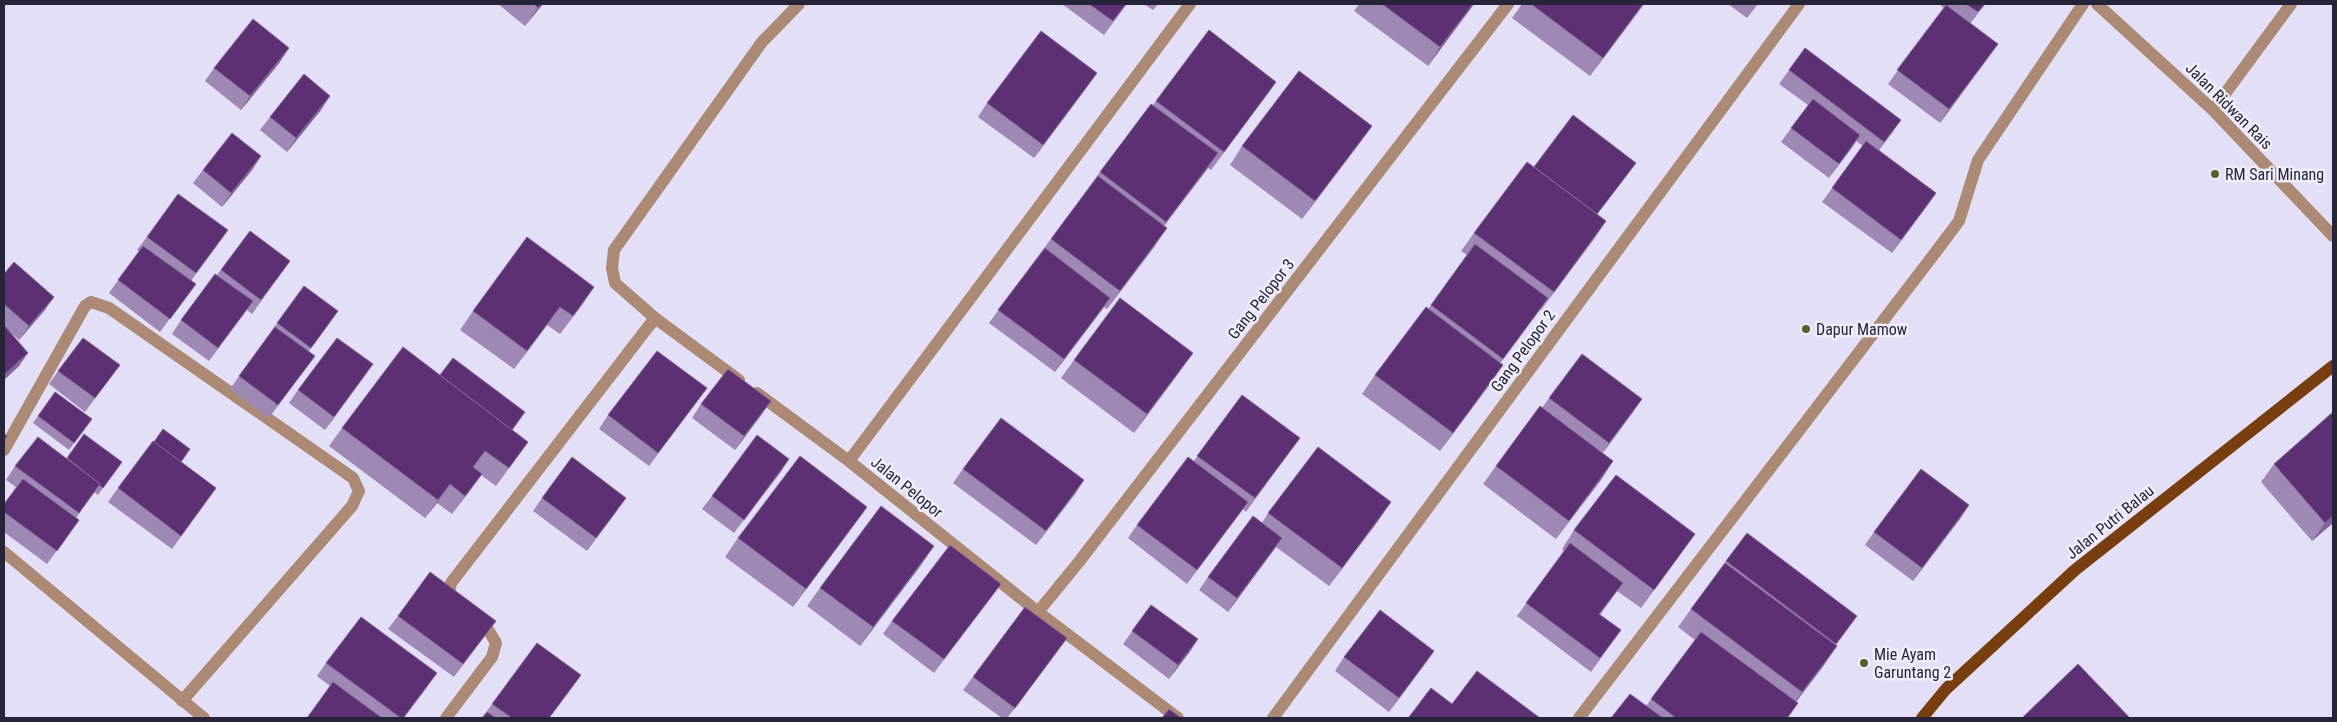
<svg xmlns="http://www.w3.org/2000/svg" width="2337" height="722" viewBox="0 0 2337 722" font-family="'Roboto Condensed',sans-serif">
	<rect width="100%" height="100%" fill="#e3dff7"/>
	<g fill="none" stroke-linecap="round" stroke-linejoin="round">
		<!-- minor -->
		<g stroke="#ac8974" stroke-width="12">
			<polyline points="2097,4 2213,110 2333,236"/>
			<polyline points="2213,110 2291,4"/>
			<polyline points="739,380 655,318 615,283 612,268 614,250 762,42 799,4"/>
			<polyline points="757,393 849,461 1038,612 1178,718"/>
			<polyline points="4,450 85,306 91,302 109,308 353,478 359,491 352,506 182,701"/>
			<polyline points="849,461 1190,4"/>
			<polyline points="4,552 204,718"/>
			<polyline points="453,602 449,593 451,583 655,318"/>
			<polyline points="1038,612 1078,563 1508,4"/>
			<polyline points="446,718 492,657 496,643 489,631 476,620"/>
			<polyline points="1273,718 1799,4"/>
			<polyline points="1579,718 1938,249 1959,221 1978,160 2083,4"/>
		</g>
		<!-- major -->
		<polyline stroke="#793e0f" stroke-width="12" points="1922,718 1946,689 2075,570 2333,366"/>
	</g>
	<!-- wall -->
	<g fill="#a088b4">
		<polygon points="498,4 543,4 525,26"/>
		<polygon points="1062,4 1127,4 1104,35"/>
		<polygon points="1144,4 1158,4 1153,10"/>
		<polygon points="1359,4 1474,4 1428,66 1354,11"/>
		<polygon points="1522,4 1644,4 1590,76 1512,18"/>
		<polygon points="1728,4 1758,4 1747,18"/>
		<polygon points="1939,4 1985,4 1970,24 1998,44 1940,123 1888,84 1944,8"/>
		<polygon points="1209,30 1276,82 1211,170 1208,168 1164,226 1154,247 1107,309 1104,307 1055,372 989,323 1100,172 1153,105"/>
		<polygon points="1805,48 1901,120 1879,150 1936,193 1892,253 1822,202 1863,146 1856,141 1829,178 1781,142 1808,105 1779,84"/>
		<polygon points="280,62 241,110 205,81 214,68"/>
		<polygon points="1087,87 1034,158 978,117 987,103"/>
		<polygon points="321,110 287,152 260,130 270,117"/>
		<polygon points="1372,126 1302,219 1230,165 1242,146"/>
		<polygon points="1534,167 1626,176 1597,214 1606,221 1541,310 1540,310 1500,363 1490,384 1440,451 1362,394 1375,375 1428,309 1467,255 1461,251 1474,233"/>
		<polygon points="203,170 252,170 222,207 193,183"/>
		<polygon points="250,231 290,261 252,314 247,310 209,361 172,334 181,320 217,275"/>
		<polygon points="147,237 218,244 191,281 186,297 160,332 109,293 139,251 137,250"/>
		<polygon points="4,274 54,297 44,311 19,340 6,328 19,366 4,380"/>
		<polygon points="594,287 560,334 547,325 514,369 460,330 473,311"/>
		<polygon points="277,323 328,325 309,351 305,369 269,418 230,389"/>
		<polygon points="1074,360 1180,371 1134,433 1061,378"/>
		<polygon points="58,371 110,378 85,412 49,384"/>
		<polygon points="363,378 325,430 289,403 298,390"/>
		<polygon points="707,388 649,466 599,429 608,415"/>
		<polygon points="55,392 92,419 69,450 33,423"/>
		<polygon points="1242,395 1290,451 1246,512 1243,509 1187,584 1128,538 1137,525 1194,461"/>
		<polygon points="1549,398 1633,412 1602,453 1613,461 1556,539 1483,484 1496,466 1542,408"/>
		<polygon points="701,404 762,414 735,450 692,418"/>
		<polygon points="2333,412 2333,523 2312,541 2261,482 2274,464"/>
		<polygon points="342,428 513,430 515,460 496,486 481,475 452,514 437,503 425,518 329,446"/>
		<polygon points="67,458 122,462 98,495 94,492 76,518 79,520 47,564 4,532 4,504 16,487 6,480 15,466"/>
		<polygon points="789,459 734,533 702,509 712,496"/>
		<polygon points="181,462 216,488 172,549 108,502 118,488"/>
		<polygon points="963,469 1084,480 1036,545 953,483"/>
		<polygon points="542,498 617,511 587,551 533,511"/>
		<polygon points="1969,505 1913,581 1865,545 1874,532"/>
		<polygon points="867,507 793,607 725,557 738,538"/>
		<polygon points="1268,513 1378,521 1329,586 1276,547 1228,612 1199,590 1208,577 1262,523"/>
		<polygon points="1574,530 1682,552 1641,608 1617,591 1600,615 1621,630 1591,672 1517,616 1564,551 1562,549"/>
		<polygon points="1726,561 1848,629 1835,646 1824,665 1796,702 1798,703 1788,718 1611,718 1646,706 1695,640 1678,627"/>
		<polygon points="921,565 860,646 807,606 820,588"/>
		<polygon points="991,597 934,673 883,634 892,621"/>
		<polygon points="1151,605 1198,639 1169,679 1123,644"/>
		<polygon points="398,616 496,621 454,677 388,629"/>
		<polygon points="1057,651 1007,718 1002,718 963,690 973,677"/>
		<polygon points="1434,651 1389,712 1335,671 1344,657"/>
		<polygon points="326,663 428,686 404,718 307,718 330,686 317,676"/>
		<polygon points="581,675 549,718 482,718 492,704"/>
	</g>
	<!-- shaded-wall -->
	<g fill="#84649a">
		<polygon points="541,4 543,4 525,26 538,8"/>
		<polygon points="1473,4 1474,4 1428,66 1440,47"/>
		<polygon points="1643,4 1644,4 1590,76 1603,58"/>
		<polygon points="1998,44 1988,58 1940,123 1949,109"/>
		<polygon points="289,48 280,62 241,110 250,96"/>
		<polygon points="1097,73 1087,87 1034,158 1043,145"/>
		<polygon points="1276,82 1263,100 1211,170 1224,152"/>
		<polygon points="330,96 321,110 287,152 296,138"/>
		<polygon points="1901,120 1892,133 1875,155 1884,142"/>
		<polygon points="1372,126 1359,144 1302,219 1315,201"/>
		<polygon points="1860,135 1851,149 1829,178 1839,164"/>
		<polygon points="1218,153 1205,172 1153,240 1166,222"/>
		<polygon points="261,156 252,170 222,207 231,193"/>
		<polygon points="1936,193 1927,206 1892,253 1901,240"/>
		<polygon points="1606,221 1594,239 1541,310 1554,292"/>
		<polygon points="1167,228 1154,247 1107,309 1120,291"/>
		<polygon points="594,287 582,305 560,334 573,316"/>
		<polygon points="54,297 44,311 19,340 29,326"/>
		<polygon points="1110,298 1101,311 1055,372 1064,359"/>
		<polygon points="1548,298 1535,316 1490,377 1503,359"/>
		<polygon points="560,307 547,325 514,369 527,351"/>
		<polygon points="28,353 19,366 4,380 4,375"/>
		<polygon points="1193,353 1180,371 1134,433 1147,414"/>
		<polygon points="373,364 363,378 325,430 334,417"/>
		<polygon points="1503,365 1490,384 1440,451 1453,433"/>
		<polygon points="1642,399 1633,412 1600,457 1609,443"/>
		<polygon points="771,401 762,414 735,450 744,436"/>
		<polygon points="789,459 780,473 734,533 744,520"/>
		<polygon points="1613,461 1601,480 1556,539 1569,521"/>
		<polygon points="482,474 469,492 452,514 465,496"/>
		<polygon points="1084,480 1075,494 1036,545 1046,531"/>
		<polygon points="450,484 437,503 425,518 438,500"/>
		<polygon points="1391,502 1378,521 1329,586 1342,568"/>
		<polygon points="1969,505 1960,519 1913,581 1922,568"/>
		<polygon points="867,507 854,525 793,607 806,589"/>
		<polygon points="2333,516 2333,523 2312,541 2325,523"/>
		<polygon points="1282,538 1273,551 1228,612 1237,598"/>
		<polygon points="934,546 921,565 860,646 873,627"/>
		<polygon points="1067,638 1057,651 1007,718 1015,708"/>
		<polygon points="1198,639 1189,653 1169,679 1178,665"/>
		<polygon points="1837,646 1824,665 1789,711 1802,692"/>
		<polygon points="1434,651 1425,664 1389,712 1399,698"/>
	</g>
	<!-- building -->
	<g fill="#5c3072" stroke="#84649a">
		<polygon points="534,4 541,4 538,8"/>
		<polygon points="1089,4 1126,4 1113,21"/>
		<polygon points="1382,4 1473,4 1440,47"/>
		<polygon points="1531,4 1643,4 1603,58"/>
		<polygon points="1966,4 1985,4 1978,12"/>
		<polygon points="1946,5 1998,44 1949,109 1897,70"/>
		<polygon points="253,19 289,48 250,96 214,68"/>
		<polygon points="1209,30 1276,82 1224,152 1156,101"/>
		<polygon points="1041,31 1097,73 1043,145 987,103"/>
		<polygon points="1805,48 1901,120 1884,142 1789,70"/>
		<polygon points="1299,71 1372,126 1315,201 1242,146"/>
		<polygon points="304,74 330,96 296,138 270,117"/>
		<polygon points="1813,99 1860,135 1839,164 1791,128"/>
		<polygon points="1151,104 1218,153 1166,222 1100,172"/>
		<polygon points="1573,115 1636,163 1597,214 1534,167"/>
		<polygon points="232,133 261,156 231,193 203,170"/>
		<polygon points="1866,141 1936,193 1901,240 1832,188"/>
		<polygon points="1527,162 1606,221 1554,292 1474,233"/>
		<polygon points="1098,176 1167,228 1120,291 1051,239"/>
		<polygon points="178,194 228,230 196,273 147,237"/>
		<polygon points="250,231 290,261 261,300 221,270"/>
		<polygon points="527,237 594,287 573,316 560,307 527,351 473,311"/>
		<polygon points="1475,244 1548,298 1503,359 1431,305"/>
		<polygon points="143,246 196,284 170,319 118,280"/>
		<polygon points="1045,248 1110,298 1064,359 998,310"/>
		<polygon points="14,262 54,297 29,326 4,304 4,274"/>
		<polygon points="215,274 253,301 218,348 181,320"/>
		<polygon points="304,286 338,311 311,348 277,323"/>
		<polygon points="1120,298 1193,353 1147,414 1074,360"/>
		<polygon points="1426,307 1503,365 1453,433 1375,375"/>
		<polygon points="4,325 28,353 4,375"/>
		<polygon points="275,327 315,356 278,405 239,376"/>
		<polygon points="83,338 120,365 95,398 58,371"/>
		<polygon points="337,338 373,364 334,417 298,390"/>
		<polygon points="403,347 528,442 509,468 485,451 473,467 482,474 465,496 450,484 438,500 342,428"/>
		<polygon points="657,351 707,388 658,453 608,415"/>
		<polygon points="1582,354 1642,399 1609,443 1549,398"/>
		<polygon points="453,358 525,412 512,430 440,375"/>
		<polygon points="728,369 771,401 744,436 701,404"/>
		<polygon points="55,392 92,419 74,443 38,416"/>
		<polygon points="1242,395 1300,438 1255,498 1197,456"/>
		<polygon points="1540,406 1613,461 1569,521 1496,466"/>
		<polygon points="2333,412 2333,516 2325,523 2274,464"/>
		<polygon points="1001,418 1084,480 1046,531 963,469"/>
		<polygon points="163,429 190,449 181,462 154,442"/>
		<polygon points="4,434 7,436 4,441"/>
		<polygon points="84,434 122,462 103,488 99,485 100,484 67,458"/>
		<polygon points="757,435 789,459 744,520 712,496"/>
		<polygon points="38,437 100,484 79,513 15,466"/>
		<polygon points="153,441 216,488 181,536 118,488"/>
		<polygon points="1318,447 1391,502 1342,568 1268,513"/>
		<polygon points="800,456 867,507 806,589 738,538"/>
		<polygon points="572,457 626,498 596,538 542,498"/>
		<polygon points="1188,457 1248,502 1197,570 1137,525"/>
		<polygon points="1921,469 1969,505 1922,568 1874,532"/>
		<polygon points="1616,475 1695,534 1654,590 1574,530"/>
		<polygon points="23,479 79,520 57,551 4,512 4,504"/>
		<polygon points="881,506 934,546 873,627 820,588"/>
		<polygon points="1253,516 1282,538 1237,598 1208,577"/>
		<polygon points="1747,533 1857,616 1836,644 1726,561"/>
		<polygon points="1570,543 1623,583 1599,614 1621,630 1600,658 1526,603"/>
		<polygon points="950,545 1001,584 944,659 892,621"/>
		<polygon points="1725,563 1837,646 1802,692 1691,609"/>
		<polygon points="430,572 496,621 463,664 398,616"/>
		<polygon points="1151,605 1198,639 1178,665 1132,631"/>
		<polygon points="1025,607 1067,638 1015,708 973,677"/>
		<polygon points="1380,610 1434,651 1399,698 1344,657"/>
		<polygon points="361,617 437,673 403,718 401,718 326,663"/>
		<polygon points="1701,632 1798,703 1787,718 1676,718 1651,699"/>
		<polygon points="537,643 581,675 549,718 512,718 492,704"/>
		<polygon points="2078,664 2130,718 2022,718"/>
		<polygon points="1477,671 1540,718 1411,718 1409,717 1431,688 1452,704"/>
		<polygon points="333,682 382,718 307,718"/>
		<polygon points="1630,694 1663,718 1611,718"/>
		<polygon points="1169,709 1181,718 1162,718"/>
		<polygon points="487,712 496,718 482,718"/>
	</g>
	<!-- markers -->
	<g fill="#5a5e2c" stroke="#f0eefa" stroke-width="2">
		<circle cx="2215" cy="174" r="5"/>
		<circle cx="1806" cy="329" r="5"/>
		<circle cx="1864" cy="663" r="5"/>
	</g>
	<g text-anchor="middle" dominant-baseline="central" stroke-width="5" stroke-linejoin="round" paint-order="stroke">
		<!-- street labels -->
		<g font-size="16" fill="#272339" stroke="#f0eefa">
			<text transform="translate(2229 106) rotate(45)">Jalan Ridwan Rais</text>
			<text transform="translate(1261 299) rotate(-52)">Gang Pelopor 3</text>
			<text transform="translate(1523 351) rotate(-54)">Gang Pelopor 2</text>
			<text transform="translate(907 487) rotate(39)">Jalan Pelopor</text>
			<text transform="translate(2110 522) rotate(-39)">Jalan Putri Balau</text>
		</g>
		<!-- poi labels -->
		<g font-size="16" fill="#272339" stroke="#f0eefa" text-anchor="start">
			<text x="2225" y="174">RM Sari Minang</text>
			<text x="1816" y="329">Dapur Mamow</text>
			<text x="1874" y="654">Mie Ayam<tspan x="1874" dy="18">Garuntang 2</tspan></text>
		</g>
	</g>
	<!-- border -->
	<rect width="2337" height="722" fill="none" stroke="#272339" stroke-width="10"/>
</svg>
